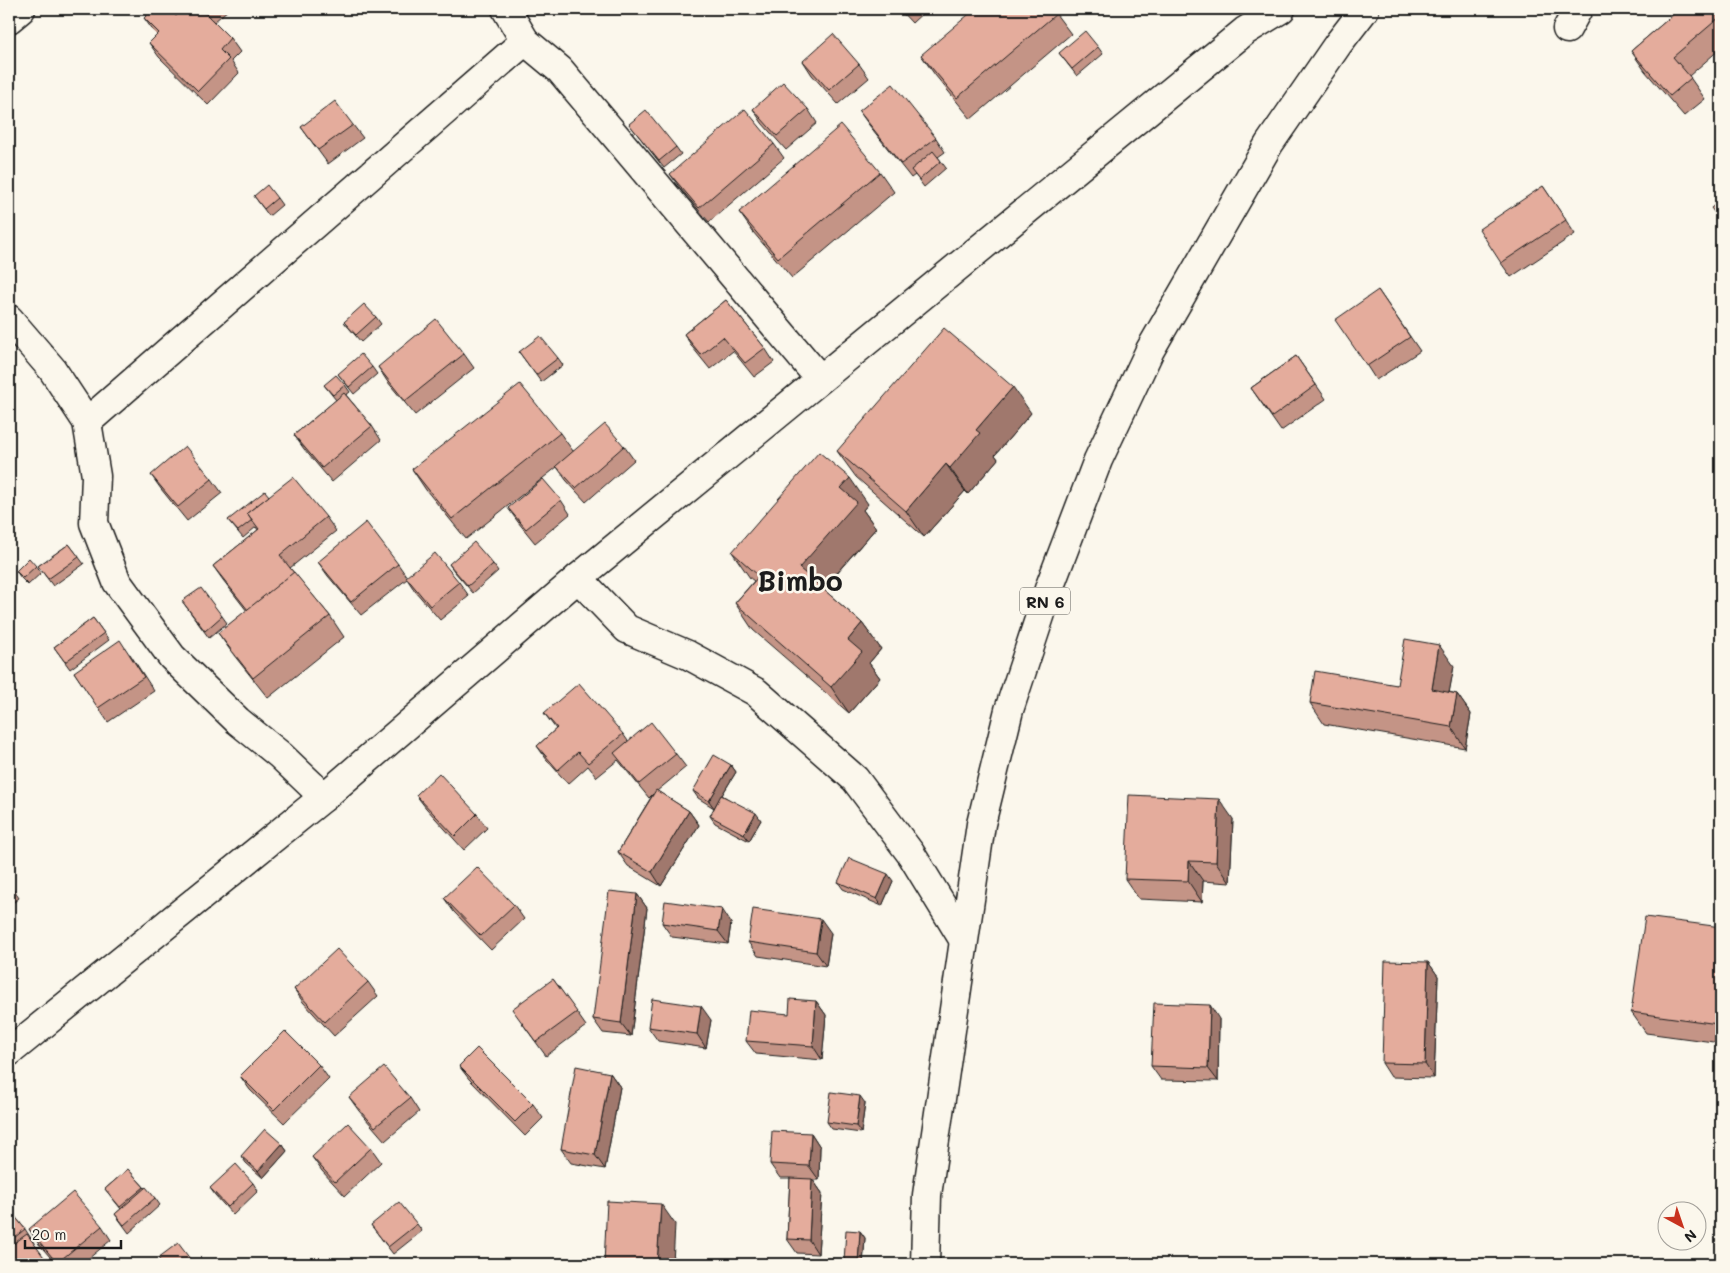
<svg xmlns="http://www.w3.org/2000/svg" width="1730" height="1273" viewBox="0 0 1730 1273" font-family="Mali,sans-serif">
	<rect width="100%" height="100%" fill="#fbf7ec"/>
	<filter id="ink" filterUnits="userSpaceOnUse"><feTurbulence type="fractalNoise" baseFrequency=".02" numOctaves="2"/><feDisplacementMap in="SourceGraphic" scale="10" xChannelSelector="R" yChannelSelector="G"/><feConvolveMatrix kernelMatrix="1 2 1 2 8 2 1 2 1" color-interpolation-filters="sRGB"/></filter>
	<g filter="url(#ink)">
		<g fill="none" stroke-linecap="round" stroke-linejoin="round">
			<!-- minor casing -->
			<g stroke="#1c1c1c" stroke-width="31">
				<g id="minor">
					<polyline points="506,9 525,41 560,70 820,379"/>
					<polyline points="9,19 21,9"/>
					<polyline points="1567,29 1578,9"/>
					<polyline points="9,319 52,369 87,422 96,476 94,523 117,582 172,657 238,721 280,755 324,797"/>
					<polyline points="87,422 525,41"/>
					<polyline points="578,578 627,629 688,655 756,692 855,779 911,854 963,939"/>
					<polyline points="9,1052 324,797 578,578 1245,31 1281,9"/>
				</g>
			</g>
			<!-- major casing -->
			<g stroke="#1c1c1c" stroke-width="31">
				<polyline id="major" points="925,1264 927,1195 981,824 1009,710 1050,586 1098,460 1150,350 1269,144 1338,44 1365,9"/>
			</g>
			<!-- minor -->
			<use href="#minor" stroke="#fbf7ec" stroke-width="28"/>
			<!-- major -->
			<use href="#major" stroke="#fbf7ec" stroke-width="28"/>
		</g>
		<!-- wall -->
		<g fill="#c49486" stroke="#1c1c1c">
			<polygon points="202,9 229,9 214,22"/>
			<polygon points="899,9 927,9 912,23"/>
			<polygon points="1671,9 1721,9 1721,48 1689,76 1705,99 1684,116 1645,71 1631,51 1674,14"/>
			<polygon points="1056,14 1071,34 971,119 935,75 921,55"/>
			<polygon points="176,16 230,38 240,52 231,61 239,73 208,105 159,57 149,43 157,35 154,32 144,18"/>
			<polygon points="1098,47 1103,54 1077,76 1059,53"/>
			<polygon points="803,61 859,64 869,78 838,104 812,75"/>
			<polygon points="753,109 808,109 817,123 786,150 762,123"/>
			<polygon points="859,111 936,138 945,152 938,157 946,168 924,187 915,175 911,178 869,125"/>
			<polygon points="629,124 676,147 681,154 664,168"/>
			<polygon points="353,125 363,138 328,164 301,127"/>
			<polygon points="774,144 784,158 709,222 680,188 670,174"/>
			<polygon points="880,172 894,192 792,278 753,232 739,212"/>
			<polygon points="1543,186 1575,234 1511,277 1501,263"/>
			<polygon points="254,196 277,198 282,205 269,216"/>
			<polygon points="1378,290 1420,351 1376,380 1367,366"/>
			<polygon points="726,300 765,348 774,362 754,377 733,351 710,369 693,348 684,334"/>
			<polygon points="376,317 381,324 361,342 344,322"/>
			<polygon points="519,352 558,358 563,365 541,382"/>
			<polygon points="464,354 474,368 415,415 387,381 378,367"/>
			<polygon points="1296,356 1326,399 1281,431 1251,388"/>
			<polygon points="372,367 377,374 354,394 338,374"/>
			<polygon points="324,385 345,385 350,392 346,395 372,426 381,440 332,482 304,449 294,435 336,400"/>
			<polygon points="1031,413 995,455 998,459 968,494 965,491 924,537 856,477 837,451"/>
			<polygon points="560,433 573,451 624,446 634,460 586,502 566,480 557,467 466,539 426,490 412,469"/>
			<polygon points="151,475 212,479 222,493 187,521 161,489"/>
			<polygon points="269,496 326,517 336,531 290,568 330,616 344,637 268,698 233,654 218,633 247,611 223,580 213,566 258,530 256,527 243,538 228,520"/>
			<polygon points="561,500 570,514 535,543 518,522 508,508"/>
			<polygon points="868,504 863,510 876,528 823,589 862,623 881,649 869,663 880,678 849,713 753,630 735,603 754,581 750,578 732,552"/>
			<polygon points="69,544 84,564 53,586 38,566"/>
			<polygon points="318,562 398,564 407,577 459,582 469,596 440,620 415,591 407,579 361,615 328,576"/>
			<polygon points="449,564 493,564 498,571 473,593 454,571"/>
			<polygon points="36,566 41,573 28,585 21,578 16,571"/>
			<polygon points="182,601 222,616 227,623 209,638"/>
			<polygon points="93,618 109,640 70,669 54,647"/>
			<polygon points="130,654 154,691 108,722 74,672"/>
			<polygon points="1454,666 1449,692 1457,694 1471,714 1465,748 1324,724 1310,703 1397,685"/>
			<polygon points="544,713 623,734 628,741 676,754 686,767 657,791 689,811 699,825 661,886 628,866 618,852 653,794 649,798 618,760 597,777 588,766 568,784 547,760 537,746 556,729"/>
			<polygon points="731,765 736,772 722,795 761,820 749,841 715,823 710,816 714,808 698,798 693,791"/>
			<polygon points="416,795 477,814 487,828 464,850 426,808"/>
			<polygon points="1233,819 1230,883 1203,881 1202,902 1139,899 1125,879"/>
			<polygon points="893,881 882,906 843,889 838,882"/>
			<polygon points="9,883 19,898 9,906"/>
			<polygon points="637,894 647,908 631,1036 603,1033 593,1019"/>
			<polygon points="444,898 514,905 524,919 491,950 454,912"/>
			<polygon points="662,923 731,923 728,944 672,937"/>
			<polygon points="1721,927 1721,1043 1646,1033 1631,1012"/>
			<polygon points="831,933 826,966 758,956 748,942"/>
			<polygon points="1428,962 1438,976 1434,1078 1391,1077 1382,1063"/>
			<polygon points="553,979 586,1026 546,1056 522,1023"/>
			<polygon points="368,982 378,996 334,1036 303,1002 294,989"/>
			<polygon points="816,1001 826,1015 822,1060 756,1054 746,1041 789,1014"/>
			<polygon points="1219,1019 1218,1081 1161,1080 1151,1066"/>
			<polygon points="711,1020 706,1048 658,1041 648,1027"/>
			<polygon points="319,1065 329,1079 284,1123 250,1090 240,1076"/>
			<polygon points="459,1066 533,1104 543,1118 525,1136 469,1079"/>
			<polygon points="610,1073 620,1087 605,1169 571,1163 561,1149"/>
			<polygon points="349,1097 410,1098 419,1112 385,1141 359,1111"/>
			<polygon points="865,1103 861,1133 832,1129 827,1122"/>
			<polygon points="811,1133 820,1147 819,1180 813,1180 822,1193 818,1254 797,1253 787,1239 790,1178 780,1178 770,1164"/>
			<polygon points="282,1144 287,1151 263,1178 246,1163 241,1156"/>
			<polygon points="371,1148 381,1162 345,1196 322,1171 312,1157"/>
			<polygon points="128,1169 145,1188 155,1198 160,1205 129,1233 115,1214 121,1209 105,1189"/>
			<polygon points="253,1183 258,1191 233,1215 215,1195 210,1188"/>
			<polygon points="9,1209 25,1229 34,1243 34,1244 48,1264 9,1264"/>
			<polygon points="417,1224 422,1231 393,1254 371,1225"/>
			<polygon points="102,1226 111,1240 82,1264 56,1264 38,1243 29,1229"/>
			<polygon points="860,1231 865,1238 863,1264 845,1264 844,1262"/>
		</g>
		<!-- shaded-wall -->
		<g fill="#a0786d" stroke="#1c1c1c">
			<polygon points="1013,387 1031,413 995,455 998,459 968,494 950,468 976,430"/>
			<polygon points="946,464 965,491 924,537 906,511"/>
			<polygon points="850,478 868,504 863,510 876,528 818,594 799,568 841,488"/>
			<polygon points="862,623 881,649 869,663 880,678 849,713 831,687 848,640"/>
			<polygon points="1439,645 1454,666 1446,710 1432,689"/>
			<polygon points="1457,694 1471,714 1465,748 1451,727"/>
			<polygon points="731,765 736,772 714,808 709,801"/>
			<polygon points="1219,799 1233,819 1230,883 1216,862"/>
			<polygon points="689,811 699,825 661,886 652,872"/>
			<polygon points="756,813 761,820 749,841 744,834"/>
			<polygon points="1189,861 1203,881 1202,902 1188,881"/>
			<polygon points="888,874 893,881 882,906 877,899"/>
			<polygon points="637,894 647,908 631,1036 621,1023"/>
			<polygon points="722,909 731,923 728,944 718,931"/>
			<polygon points="821,919 831,933 826,966 816,952"/>
			<polygon points="1428,962 1438,976 1434,1078 1425,1064"/>
			<polygon points="816,1001 826,1015 822,1060 813,1046"/>
			<polygon points="1721,1002 1721,1028 1718,1024"/>
			<polygon points="1210,1005 1219,1019 1218,1081 1208,1068"/>
			<polygon points="701,1006 711,1020 706,1048 697,1034"/>
			<polygon points="610,1073 620,1087 605,1169 595,1155"/>
			<polygon points="860,1096 865,1103 861,1133 856,1126"/>
			<polygon points="811,1133 820,1147 819,1180 809,1166"/>
			<polygon points="282,1144 287,1151 263,1178 258,1171"/>
			<polygon points="812,1179 822,1193 818,1254 809,1240"/>
			<polygon points="661,1204 675,1224 673,1264 657,1264"/>
			<polygon points="860,1231 865,1238 863,1264 859,1264 858,1263"/>
		</g>
		<!-- building -->
		<g fill="#e4ac9c" stroke="#1c1c1c">
			<polygon points="153,9 169,9 176,16 183,9 201,9 230,38 220,50 229,59 198,91 149,43 159,33 144,18"/>
			<polygon points="975,9 1052,9 1056,14 957,98 921,55"/>
			<polygon points="1672,9 1721,9 1721,16 1673,57 1691,78 1670,96 1631,51 1675,13"/>
			<polygon points="1085,31 1098,47 1072,69 1059,53"/>
			<polygon points="833,34 859,64 829,90 803,61"/>
			<polygon points="783,82 808,109 777,136 753,109"/>
			<polygon points="893,84 936,138 901,164 859,111"/>
			<polygon points="335,101 353,125 318,150 301,127"/>
			<polygon points="745,109 774,144 699,208 670,174"/>
			<polygon points="646,110 676,147 659,161 629,124"/>
			<polygon points="841,125 880,172 778,258 739,212"/>
			<polygon points="933,151 941,161 919,180 911,170"/>
			<polygon points="267,185 277,198 264,209 254,196"/>
			<polygon points="1543,186 1566,220 1501,263 1479,229"/>
			<polygon points="1721,200 1721,221 1711,208"/>
			<polygon points="1378,290 1410,337 1367,366 1335,320"/>
			<polygon points="726,300 765,348 745,363 723,337 701,355 684,334"/>
			<polygon points="364,304 376,317 356,335 344,322"/>
			<polygon points="436,319 464,354 405,401 378,367"/>
			<polygon points="944,328 1013,387 976,430 980,433 950,468 946,464 906,511 837,451"/>
			<polygon points="540,336 558,358 536,375 519,352"/>
			<polygon points="361,354 372,367 349,387 338,374"/>
			<polygon points="1296,356 1316,385 1272,417 1251,388"/>
			<polygon points="336,375 345,385 333,395 324,385"/>
			<polygon points="520,384 560,433 452,519 412,469"/>
			<polygon points="344,393 372,426 322,468 294,435"/>
			<polygon points="605,424 624,446 576,488 556,466"/>
			<polygon points="185,446 212,479 178,507 151,475"/>
			<polygon points="819,452 850,478 841,488 857,502 799,568 862,623 848,640 862,652 831,687 735,603 759,576 732,552"/>
			<polygon points="293,477 326,517 280,555 294,573 248,610 213,566 259,529 247,513"/>
			<polygon points="543,479 561,500 526,529 508,508"/>
			<polygon points="265,491 269,496 247,513 252,520 238,531 228,520"/>
			<polygon points="366,522 398,564 351,602 318,562"/>
			<polygon points="474,542 493,564 468,586 449,564"/>
			<polygon points="69,544 79,557 48,579 38,566"/>
			<polygon points="435,553 459,582 430,606 406,577"/>
			<polygon points="29,558 36,566 23,578 16,571"/>
			<polygon points="294,572 330,616 253,678 218,633"/>
			<polygon points="201,588 222,616 205,631 182,601"/>
			<polygon points="93,618 104,633 65,662 54,647"/>
			<polygon points="1405,639 1439,645 1432,689 1457,694 1451,727 1310,703 1315,671 1397,685"/>
			<polygon points="120,640 144,677 98,708 74,672"/>
			<polygon points="579,683 623,734 588,763 578,752 558,770 537,746 557,728 544,713"/>
			<polygon points="651,722 676,754 639,784 614,753"/>
			<polygon points="714,755 731,765 709,801 693,791"/>
			<polygon points="439,773 477,814 455,836 416,795"/>
			<polygon points="656,790 689,811 652,872 618,852"/>
			<polygon points="721,795 756,813 744,834 710,816"/>
			<polygon points="1129,795 1219,799 1216,862 1189,861 1188,881 1125,879"/>
			<polygon points="849,858 888,874 877,899 838,882"/>
			<polygon points="477,867 514,905 481,936 444,898"/>
			<polygon points="609,891 637,894 621,1023 593,1019"/>
			<polygon points="665,901 722,909 718,931 662,923"/>
			<polygon points="753,909 821,919 816,952 748,942"/>
			<polygon points="1645,917 1721,927 1721,1002 1718,1024 1631,1012"/>
			<polygon points="337,949 368,982 325,1022 294,989"/>
			<polygon points="1385,961 1428,962 1425,1064 1382,1063"/>
			<polygon points="553,979 577,1012 536,1042 512,1009"/>
			<polygon points="652,999 701,1006 697,1034 648,1027"/>
			<polygon points="790,999 816,1001 813,1046 746,1041 749,1010 789,1014"/>
			<polygon points="1154,1003 1210,1005 1208,1068 1151,1066"/>
			<polygon points="285,1031 319,1065 274,1110 240,1076"/>
			<polygon points="477,1048 533,1104 515,1122 459,1066"/>
			<polygon points="576,1066 610,1073 595,1155 561,1149"/>
			<polygon points="384,1067 410,1098 375,1127 349,1097"/>
			<polygon points="831,1092 860,1096 856,1126 827,1122"/>
			<polygon points="348,1123 371,1148 335,1182 312,1157"/>
			<polygon points="265,1129 282,1144 258,1171 241,1156"/>
			<polygon points="772,1131 811,1133 809,1166 770,1164"/>
			<polygon points="236,1164 253,1183 228,1207 210,1188"/>
			<polygon points="128,1169 144,1187 120,1207 105,1189"/>
			<polygon points="790,1178 812,1179 809,1240 787,1239"/>
			<polygon points="146,1187 155,1198 124,1225 115,1214"/>
			<polygon points="73,1192 102,1226 57,1263 29,1229"/>
			<polygon points="607,1201 661,1204 657,1264 604,1264"/>
			<polygon points="399,1202 417,1224 388,1247 371,1225"/>
			<polygon points="9,1209 25,1229 9,1242"/>
			<polygon points="846,1230 860,1231 858,1263 844,1262"/>
			<polygon points="27,1234 46,1260 40,1264 9,1264 9,1247"/>
			<polygon points="178,1243 194,1264 163,1264 158,1258"/>
		</g>
	</g>
	<g text-anchor="middle" dominant-baseline="central" stroke-width="5" stroke-linejoin="round" paint-order="stroke">
		<!-- shield labels -->
		<rect fill="#fbf7ec" stroke="#5f5e5a" stroke-width="1" x="1020" y="587.5" width="50" height="27" rx="4"/>
		<g font-size="16" font-weight="bold" fill="#1c1c1c">
			<text x="1045" y="601">RN 6</text>
		</g>
		<!-- town labels -->
		<g font-size="28" font-weight="bold" fill="#1c1c1c" stroke="#fbf7ec">
			<text x="800" y="580">Bimbo</text>
		</g>
	</g>
	<!-- margin -->
	<rect width="1730" height="1273" fill="none" stroke="#fbf7ec" stroke-width="30"/>
	<rect x="15" y="15" width="1700" height="1243" fill="none" stroke="#1c1c1c" stroke-width="2" filter="url(#ink)"/>
	<!-- north arrow -->
	<g transform="translate(1682 1226) rotate(140)"><circle r="24" fill="#fbf7ec" stroke="#a29f99"/>
	<path d="M0-4L9 19L0 12L-9 19Z" fill="#c8321e"/>
	<text y="-8" font-size="14" font-weight="bold" text-anchor="middle" fill="#1c1c1c">N</text>
	</g>
	<!-- scale -->
	<path d="M25 1240v8h96v-8" fill="none" stroke="#1c1c1c" stroke-width="2.5"/>
	<text x="32" y="1240" font-size="15" fill="#1c1c1c" stroke="#fbf7ec" stroke-width="4" paint-order="stroke">20 m</text>
</svg>
